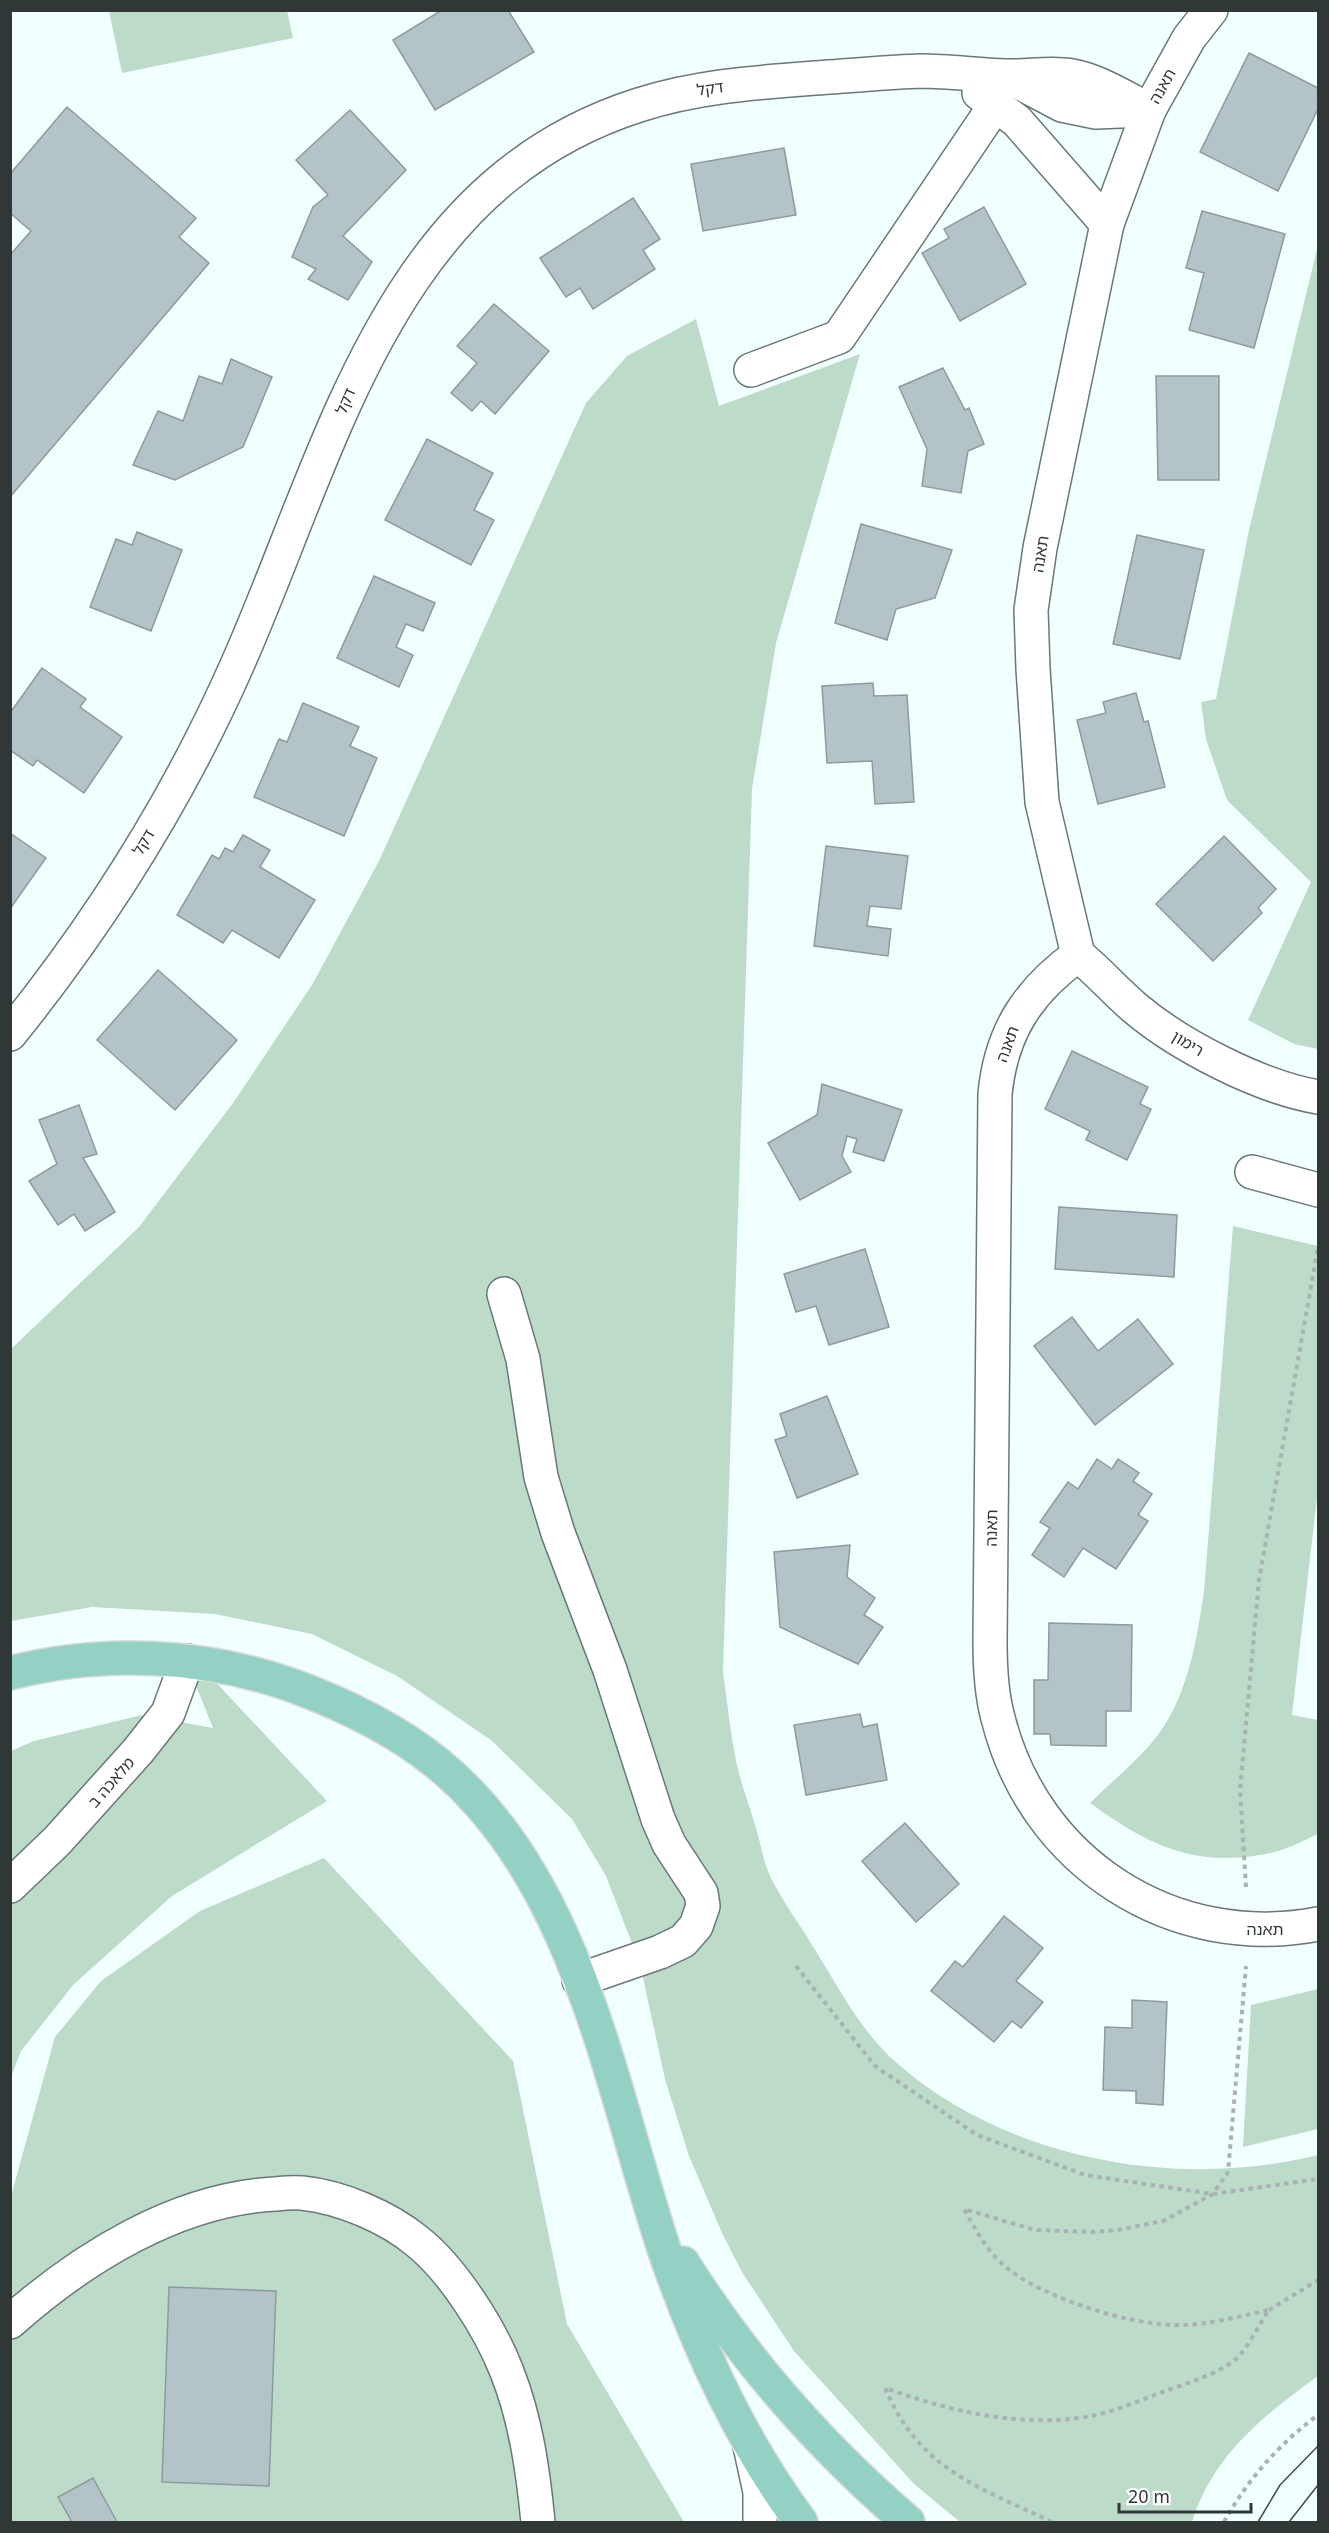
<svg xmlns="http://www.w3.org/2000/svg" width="1329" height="2533" viewBox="0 0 1329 2533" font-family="Georgia,'Noto Sans Hebrew',serif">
	<rect width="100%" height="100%" fill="#f1fffe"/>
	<!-- green -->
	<g fill="#bcdbc8">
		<polygon points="109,11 287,11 293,38 122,73"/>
		<polygon points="1318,245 1318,1049 1294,1044 1248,1020 1311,882 1227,800 1206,739 1201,702 1216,699 1249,530"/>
		<path d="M696,319L719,406L860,354L776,643L752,789L723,1671C727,1701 730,1731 736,1761C741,1784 750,1808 757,1831C761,1846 764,1864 771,1878C783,1902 800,1925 814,1948C839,1988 862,2034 899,2065C1009,2160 1179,2190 1318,2155V2376C1263,2416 1213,2455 1192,2522H960L914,2484L794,2351L742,2272L722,2233L689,2156L665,2079L640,1964L606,1876L572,1819L491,1740L397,1676L312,1634L215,1614L92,1607L11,1621V1349L139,1227L233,1103L312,985L379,861L586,403L627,356Z"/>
		<path d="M1233,1226L1318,1246V1489L1292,1715L1318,1720V1834C1305,1840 1290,1848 1275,1852C1198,1869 1152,1848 1090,1803C1115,1778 1147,1754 1166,1723C1190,1683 1197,1637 1204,1592Z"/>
		<polygon points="179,1643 327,1801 172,1896 73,1985 21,2051 11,2077 11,1751 34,1741 142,1715 213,1728"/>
		<polygon points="324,1858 513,2061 567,2324 684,2522 11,2522 11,2196 55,2037 101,1981 200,1911"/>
		<polygon points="1318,1989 1318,2129 1243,2147 1251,2005"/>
	</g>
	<!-- building -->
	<g fill="#b3c3c7" stroke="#8d9b9f" stroke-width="1.5">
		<polygon points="442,10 508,10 534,52 435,110 393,40"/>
		<polygon points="1249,53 1318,88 1318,109 1278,191 1200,152"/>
		<polygon points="67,107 196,218 179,237 209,263 10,497 10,255 31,231 10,213 10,174"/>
		<polygon points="350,110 406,170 343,236 372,262 348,300 308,279 316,269 292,257 313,207 328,195 296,160"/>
		<polygon points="784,148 796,215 703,231 691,164"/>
		<polygon points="633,198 660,239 643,250 655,269 593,309 580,288 566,297 540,258"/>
		<polygon points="984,207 1026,284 960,321 922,253 949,238 944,229"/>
		<polygon points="1202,211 1285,234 1254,348 1189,330 1204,273 1186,268"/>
		<polygon points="494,304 549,351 495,414 481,401 472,411 451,393 477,363 457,346"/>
		<polygon points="231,359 272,377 243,447 175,480 133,465 158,411 183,421 199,376 222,384"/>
		<polygon points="943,368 965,410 969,408 984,444 968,451 961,493 922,486 927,449 899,387"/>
		<polygon points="1156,376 1219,376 1219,480 1158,480"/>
		<polygon points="427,439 493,473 474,510 494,520 471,565 385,520"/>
		<polygon points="861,524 952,550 935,598 896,609 887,640 835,623"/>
		<polygon points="137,532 182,550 151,631 90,607 116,539 132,545"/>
		<polygon points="1137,535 1204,550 1180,659 1113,644"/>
		<polygon points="374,576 435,603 423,631 406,624 396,647 413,655 399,687 337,658"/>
		<polygon points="42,668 86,699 80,707 122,737 84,793 37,760 33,766 10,750 10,713"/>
		<polygon points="873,683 874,696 907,695 914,802 875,804 872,761 827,763 822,686"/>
		<polygon points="1136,693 1144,722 1148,721 1165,787 1098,804 1077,720 1106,713 1103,702"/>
		<polygon points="303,703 359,727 350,746 377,758 344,836 254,797 279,739 287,742"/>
		<polygon points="10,833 46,858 10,909"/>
		<polygon points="243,835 270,850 260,867 315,900 279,958 232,930 223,943 177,915 212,855 219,859 225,848 233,852"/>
		<polygon points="1224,836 1276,889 1258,908 1262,913 1213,961 1156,904"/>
		<polygon points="826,846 908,856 901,909 870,906 867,926 891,929 888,956 814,946"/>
		<polygon points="158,970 237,1040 175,1110 97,1040"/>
		<polygon points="1072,1051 1148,1087 1140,1104 1151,1109 1127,1160 1086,1140 1090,1131 1045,1109"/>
		<polygon points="822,1084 902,1110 884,1161 853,1152 857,1139 847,1136 842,1156 851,1172 800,1200 768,1143 817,1115"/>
		<polygon points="79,1105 97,1154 83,1158 115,1212 85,1231 74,1214 58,1225 29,1181 57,1164 39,1120"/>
		<polygon points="1059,1207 1177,1215 1174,1277 1055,1269"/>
		<polygon points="865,1249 889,1327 829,1345 816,1306 796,1312 784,1274"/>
		<polygon points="1072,1317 1098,1351 1138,1319 1173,1364 1095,1425 1034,1346"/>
		<polygon points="827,1396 858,1474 797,1498 775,1440 787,1436 780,1414"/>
		<polygon points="1097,1459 1112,1469 1118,1459 1139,1473 1133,1481 1152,1494 1138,1515 1148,1521 1116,1569 1083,1548 1064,1577 1032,1555 1050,1528 1040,1522 1068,1482 1078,1489"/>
		<polygon points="850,1545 847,1577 875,1598 864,1615 883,1627 858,1664 780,1627 774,1552"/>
		<polygon points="1049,1623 1132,1625 1131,1711 1106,1711 1106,1746 1051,1745 1050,1734 1034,1734 1034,1680 1048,1680"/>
		<polygon points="860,1714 863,1727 877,1724 887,1780 806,1795 794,1725"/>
		<polygon points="905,1823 959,1884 916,1922 862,1861"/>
		<polygon points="1004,1916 1043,1948 1016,1981 1043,2002 1021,2028 1012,2021 994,2042 931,1991 955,1961 963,1967"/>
		<polygon points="1132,2000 1167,2002 1163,2105 1136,2103 1136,2091 1103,2090 1105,2027 1132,2028"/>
		<polygon points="169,2287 276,2291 269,2486 162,2482"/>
		<polygon points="93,2478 117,2522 72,2522 58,2497"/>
	</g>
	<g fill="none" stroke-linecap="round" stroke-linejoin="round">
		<!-- minor casing -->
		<g stroke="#697878" stroke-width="36">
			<g id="minor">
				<polyline points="1009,77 1062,105 1096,112 1145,110"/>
				<polyline points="979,93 1017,121 1107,224"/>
				<polyline points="751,370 839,337 996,104"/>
				<path d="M1078,955C1028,991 1001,1032 995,1094L990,1641C990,1667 991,1693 998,1718C1034,1863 1173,1952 1318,1924"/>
				<polyline points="1078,955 1042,802 1033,669 1031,610 1040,548 1107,224 1149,110 1189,38 1211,10"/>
				<path d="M1078,955C1098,971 1115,991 1135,1008C1180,1046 1260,1087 1318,1097"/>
				<path d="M10,1034C101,921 180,795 238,663C332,451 387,185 639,105C701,85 765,82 829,77C860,75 891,72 921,71C949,71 977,75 1005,76C1027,77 1051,72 1072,76C1099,81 1125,98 1149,110"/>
				<polyline points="1252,1172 1318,1190"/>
				<polyline points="504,1294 523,1359 541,1477 558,1533 610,1670 658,1819 669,1844 701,1893 703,1906 696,1926 683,1941 660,1952 579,1980"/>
				<polyline points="10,1886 57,1841 138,1751 168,1713 187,1661"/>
				<path d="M10,2322C82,2258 177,2199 275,2194C284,2193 293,2192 302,2193C341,2197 388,2217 418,2242C453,2270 491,2330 507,2372C526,2420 533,2471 538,2522"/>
				<polyline points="750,2446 760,2492 760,2522"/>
			</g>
		</g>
		<!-- major casing -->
		<g stroke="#dadbdb" stroke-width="36">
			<g id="major">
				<path d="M10,1673C103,1649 204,1654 294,1686C345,1705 395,1729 437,1763C578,1877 610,2086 664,2249C697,2346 740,2440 801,2522"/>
				<path d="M683,2263C744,2360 821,2447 908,2522"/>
			</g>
		</g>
		<!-- path -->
		<g stroke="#a8b3b3" stroke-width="4" stroke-dasharray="4.5 4.5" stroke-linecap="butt">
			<polyline points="1246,1887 1240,1790 1259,1580 1318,1247"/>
			<polyline points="796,1966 875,2066 977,2135 1085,2175 1213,2194 1318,2179"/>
			<polyline points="1269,2310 1318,2280"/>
			<path d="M1052,2522C977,2486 920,2470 885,2388C949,2411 1023,2429 1091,2416C1116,2411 1141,2400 1165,2391C1188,2383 1216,2375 1236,2359C1248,2348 1260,2323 1269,2310C1240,2316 1209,2325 1179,2325C1131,2326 1044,2298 1007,2268C987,2252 976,2230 964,2209L1035,2230L1093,2232L1118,2230L1163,2221L1213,2194L1228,2172L1246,1966"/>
			<path d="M1224,2522C1248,2479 1279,2444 1318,2415"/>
		</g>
		<!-- minor -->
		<use href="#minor" stroke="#fff" stroke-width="33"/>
		<!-- major -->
		<use href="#major" stroke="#92d1c4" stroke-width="33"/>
		<!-- tram -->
		<g stroke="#444c4c" stroke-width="1.5">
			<polyline points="1258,2522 1280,2485 1318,2446"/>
			<polyline points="1289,2522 1318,2485"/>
		</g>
	</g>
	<g text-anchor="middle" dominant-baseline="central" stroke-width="4.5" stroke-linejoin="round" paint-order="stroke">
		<!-- street labels -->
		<g font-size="16" fill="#303737" stroke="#fff">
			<text transform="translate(1162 86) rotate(-61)">תאנה</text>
			<text transform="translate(710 88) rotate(-8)">דקל</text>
			<text transform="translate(345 401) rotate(-67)">דקל</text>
			<text transform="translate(1040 554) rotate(-81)">תאנה</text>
			<text transform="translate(143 842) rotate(-59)">דקל</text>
			<text transform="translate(1188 1043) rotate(31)">רימון</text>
			<text transform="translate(1007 1044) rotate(-70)">תאנה</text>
			<text transform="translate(991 1528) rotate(-89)">תאנה</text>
			<text transform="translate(111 1782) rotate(-49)">מלאכה ב</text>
			<text x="1265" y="1929">תאנה</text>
		</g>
	</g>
	<!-- border -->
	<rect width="1329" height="2533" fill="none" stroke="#303737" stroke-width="24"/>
	<!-- scale -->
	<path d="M1119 2503v9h132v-9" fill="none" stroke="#303737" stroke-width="3"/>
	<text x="1128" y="2503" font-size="18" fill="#303737" stroke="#ffffff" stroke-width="4.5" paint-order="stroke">20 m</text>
</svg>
